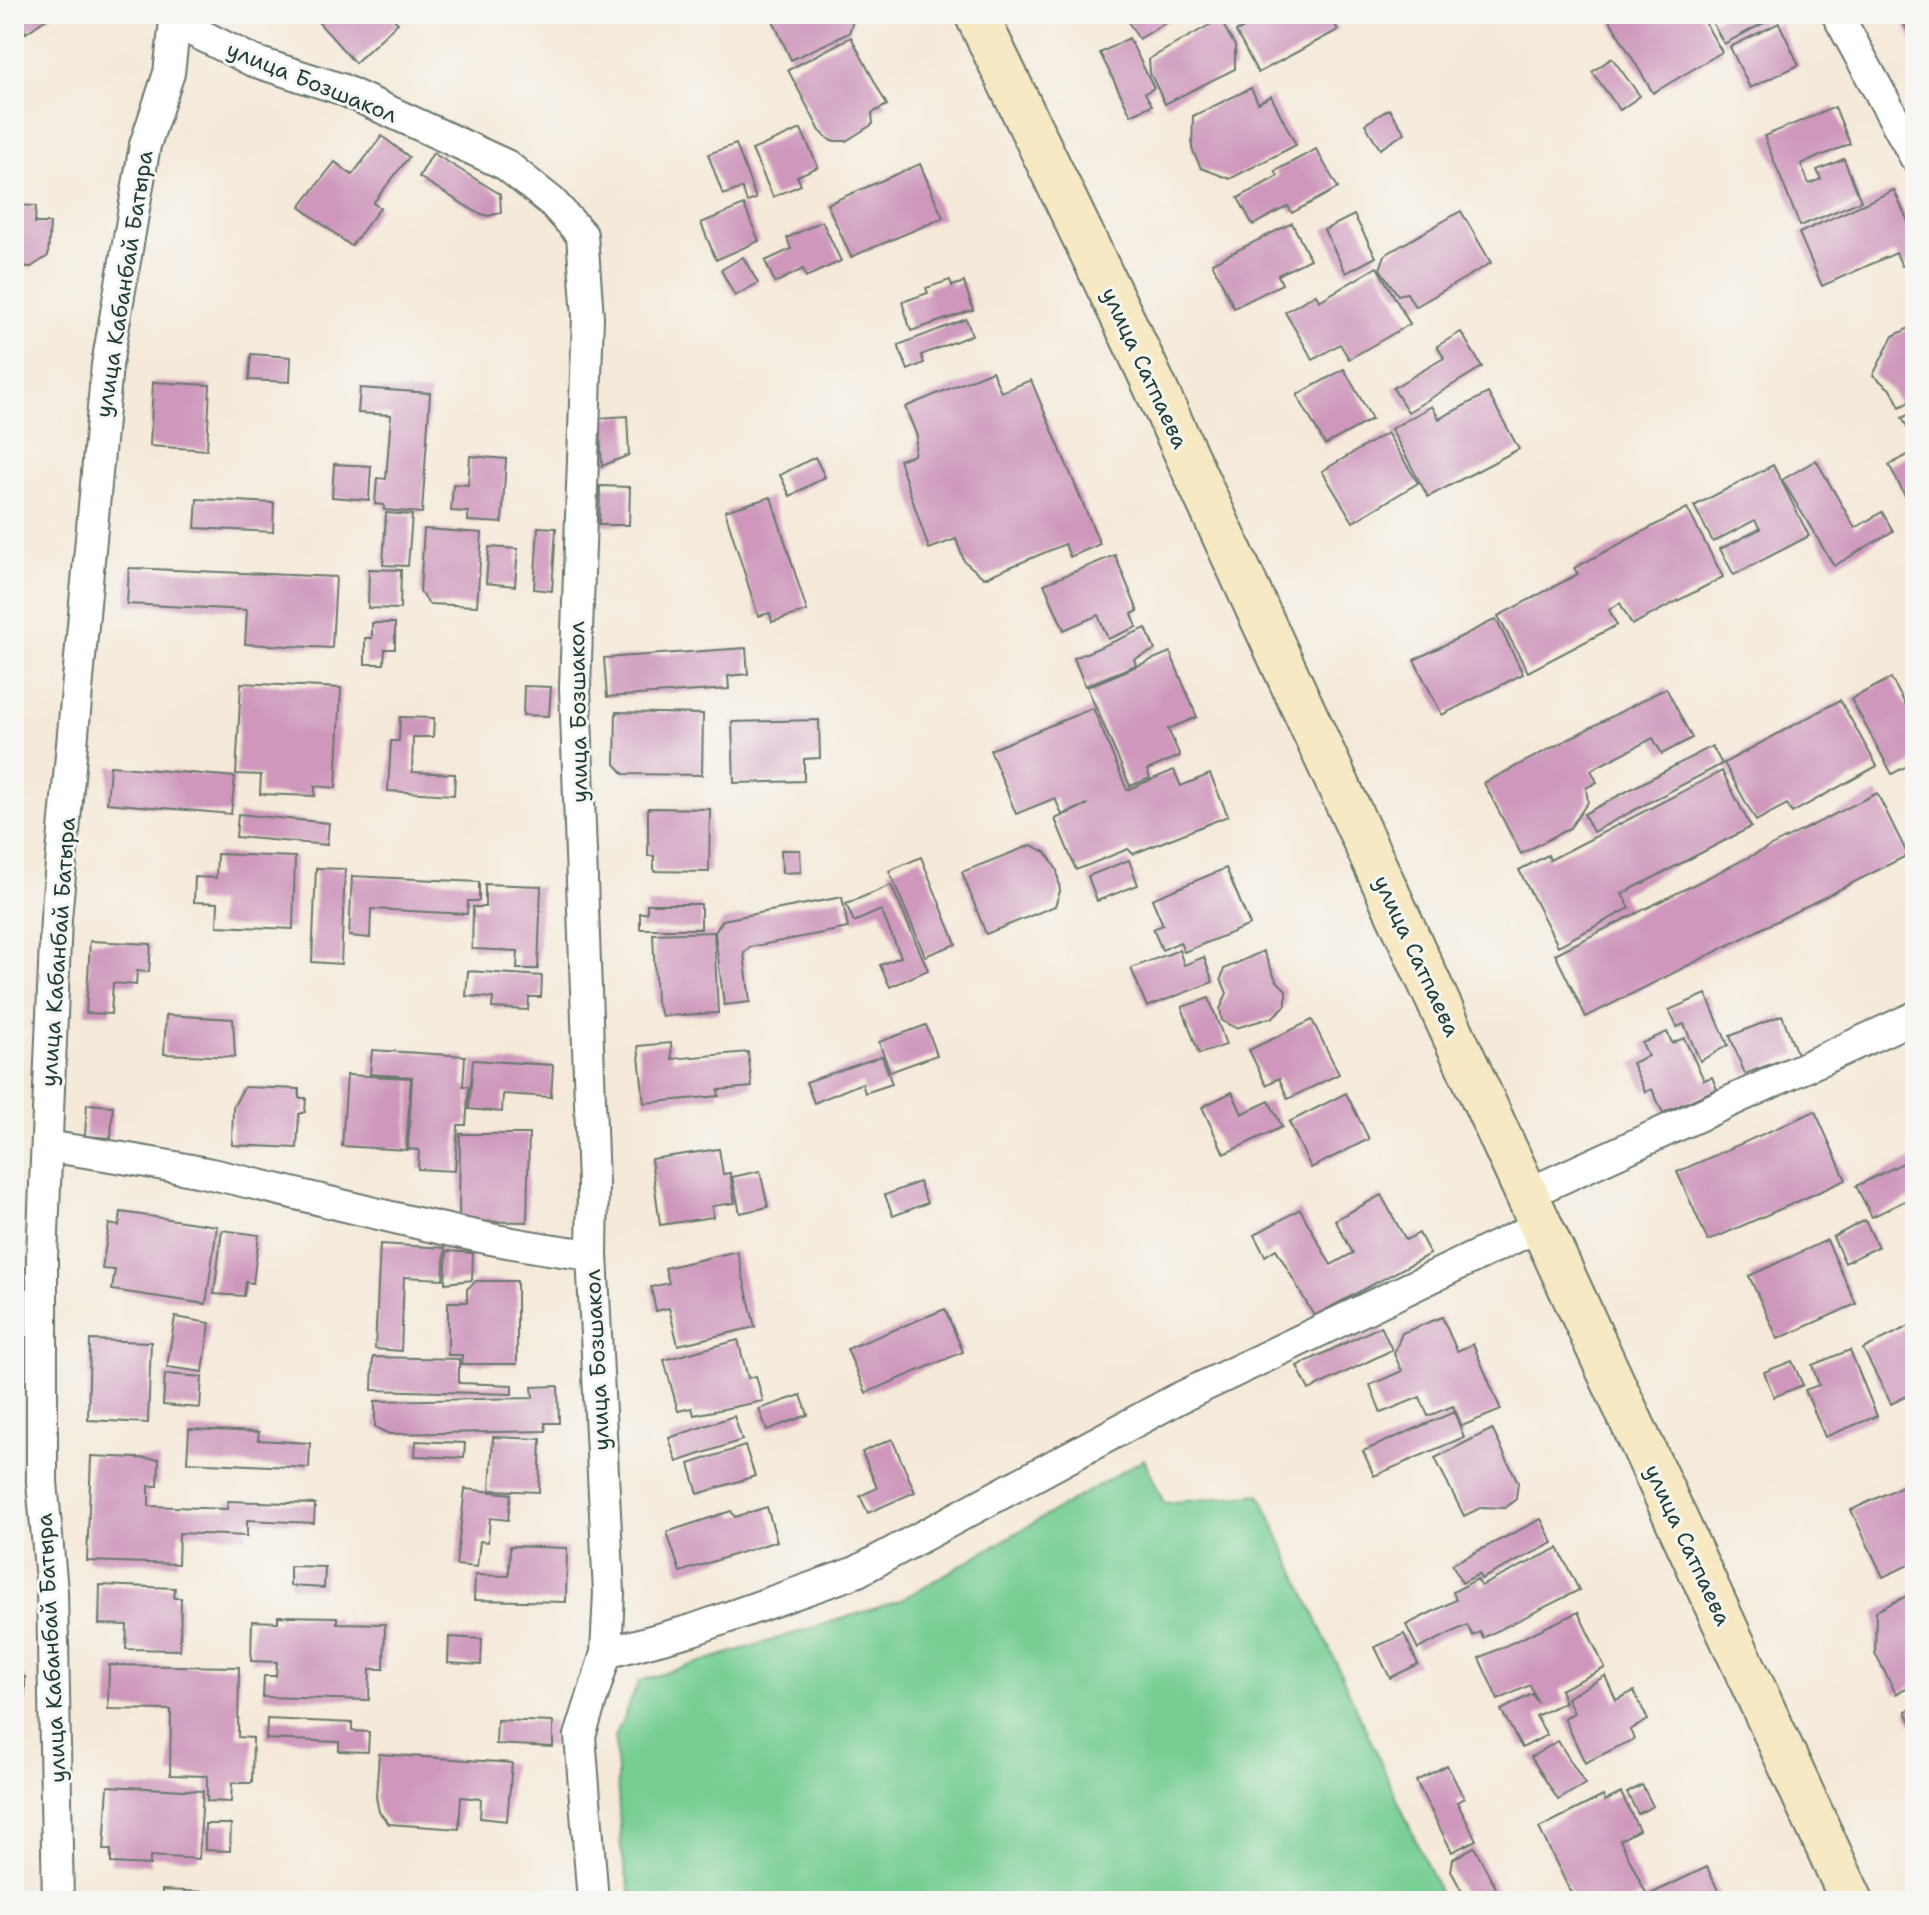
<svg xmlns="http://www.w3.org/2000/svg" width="1929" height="1915" viewBox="0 0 1929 1915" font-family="'Shantell Sans',sans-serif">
	<rect width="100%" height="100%" fill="#f6f6f2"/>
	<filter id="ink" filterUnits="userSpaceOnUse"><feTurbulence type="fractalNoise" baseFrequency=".0125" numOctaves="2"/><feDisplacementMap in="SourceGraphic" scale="16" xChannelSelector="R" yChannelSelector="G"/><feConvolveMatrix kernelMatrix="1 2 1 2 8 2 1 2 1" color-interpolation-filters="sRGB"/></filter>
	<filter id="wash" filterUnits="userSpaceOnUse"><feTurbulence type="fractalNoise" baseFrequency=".006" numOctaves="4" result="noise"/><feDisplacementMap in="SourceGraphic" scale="32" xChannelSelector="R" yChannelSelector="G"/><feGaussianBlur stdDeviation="1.8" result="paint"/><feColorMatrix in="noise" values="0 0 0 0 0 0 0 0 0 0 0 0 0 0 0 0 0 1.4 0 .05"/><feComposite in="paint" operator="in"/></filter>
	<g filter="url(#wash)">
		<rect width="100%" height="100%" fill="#f5e9d9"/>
		<!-- green -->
		<polygon fill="#77ce93" stroke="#4b8664" stroke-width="2" points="1144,1459 1164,1503 1260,1494 1443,1901 632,1901 621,1848 615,1737 639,1681 899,1601"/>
		<g id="blocks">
			<!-- building -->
			<g fill="#ce97bb">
				<polygon points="14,14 53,14 26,33"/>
				<polygon points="311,14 389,14 398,23 355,63"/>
				<polygon points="770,14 850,14 853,20 849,33 791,60"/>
				<polygon points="1123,14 1180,14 1139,39"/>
				<polygon points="1270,14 1329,14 1338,30 1258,73 1236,32"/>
				<polygon points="1606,14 1700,14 1722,52 1653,93"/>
				<polygon points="1726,14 1781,14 1724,44 1712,22"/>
				<polygon points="1899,14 1915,14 1915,46"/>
				<polygon points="1220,19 1235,46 1235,69 1165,104 1150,73 1149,59"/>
				<polygon points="1779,23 1799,65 1750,88 1730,47"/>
				<polygon points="851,37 887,105 872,113 873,124 846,141 831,141 820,131 788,70"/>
				<polygon points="1129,38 1154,88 1145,93 1152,105 1131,115 1100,53"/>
				<polygon points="1612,58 1640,96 1620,110 1592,72"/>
				<polygon points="1251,88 1258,103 1271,96 1296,145 1230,179 1201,168 1192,149 1193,116"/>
				<polygon points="1835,107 1850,144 1801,164 1809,184 1821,179 1817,170 1844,159 1861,201 1800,226 1764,136"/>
				<polygon points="1389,109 1405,133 1380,149 1365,124"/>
				<polygon points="801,129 818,167 797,176 801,185 773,197 752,150"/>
				<polygon points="382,136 409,157 373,203 380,208 351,246 300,207 335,162 352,175"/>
				<polygon points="736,144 756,199 747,202 742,188 723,195 708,154"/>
				<polygon points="1316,149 1338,188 1292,213 1288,206 1253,225 1238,198 1278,176 1275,171"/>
				<polygon points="433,153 500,194 501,213 488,216 476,212 419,177"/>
				<polygon points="920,164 943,218 851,257 827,204"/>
				<polygon points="1894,190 1915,237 1915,261 1902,266 1896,253 1822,286 1799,233"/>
				<polygon points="14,205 36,206 35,223 50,223 48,256 31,267 14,266"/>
				<polygon points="744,205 759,241 716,260 701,223"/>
				<polygon points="1461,211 1491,263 1415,307 1407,293 1398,295 1380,269 1385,255"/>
				<polygon points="1354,215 1376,257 1346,273 1324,230"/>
				<polygon points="822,221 841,261 806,277 803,269 775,283 765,261 791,249 787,238"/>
				<polygon points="1292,223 1310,259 1278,275 1282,284 1234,308 1212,263"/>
				<polygon points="743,257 758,283 735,296 721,270"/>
				<polygon points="1377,267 1410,324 1349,359 1340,344 1313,360 1285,312 1316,294 1319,301"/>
				<polygon points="950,280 952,286 964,282 973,310 911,331 902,302 928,293 926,288"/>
				<polygon points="966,319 972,335 921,355 924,363 908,370 898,345"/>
				<polygon points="1915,325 1915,399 1900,407 1892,391 1873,375 1893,336"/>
				<polygon points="1461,332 1482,367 1408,412 1393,388 1444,358 1437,346"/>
				<polygon points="251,354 291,357 290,382 249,380"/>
				<polygon points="1344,369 1372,419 1325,445 1297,395"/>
				<polygon points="992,371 1001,392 1031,380 1100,544 1070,557 1065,544 984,578 964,561 956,539 929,549 899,460 914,455 917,436 905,407"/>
				<polygon points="153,382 210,385 207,450 150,446"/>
				<polygon points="360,388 430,393 422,513 384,510 384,505 375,504 377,478 386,479 391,415 358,413"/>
				<polygon points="1488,393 1519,449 1428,497 1391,429 1432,406 1439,419"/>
				<polygon points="1915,411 1915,441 1902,418"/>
				<polygon points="627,416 629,455 602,466 599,418"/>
				<polygon points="1387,433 1418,483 1353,522 1322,471"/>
				<polygon points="1915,451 1915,515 1889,465"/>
				<polygon points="470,456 506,459 502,523 468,521 468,512 451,511 453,484 468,485"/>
				<polygon points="815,457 825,477 790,496 780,475"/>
				<polygon points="1816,460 1855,528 1882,512 1893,531 1834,566 1782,480"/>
				<polygon points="334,464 371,466 369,500 332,497"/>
				<polygon points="1773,465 1809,536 1734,575 1720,549 1760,529 1755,520 1713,542 1694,506"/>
				<polygon points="600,486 630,487 629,525 599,525"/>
				<polygon points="771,497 807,611 772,622 770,613 758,616 725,511"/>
				<polygon points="197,499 274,503 273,532 195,528"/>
				<polygon points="1687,508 1723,577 1632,625 1620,603 1609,610 1617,625 1528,672 1498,616 1578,574 1574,568"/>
				<polygon points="386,513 412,515 408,566 383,565"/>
				<polygon points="538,527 556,528 552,591 534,589"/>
				<polygon points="424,529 482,533 477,606 429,604 420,591"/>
				<polygon points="489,547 518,549 515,586 486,583"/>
				<polygon points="1115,555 1138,611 1132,614 1137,627 1108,639 1098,615 1064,630 1044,584"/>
				<polygon points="129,568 336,577 332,648 245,644 247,610 127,604"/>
				<polygon points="369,569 401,570 400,609 368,608"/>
				<polygon points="1496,619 1523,674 1442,715 1414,660"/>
				<polygon points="372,623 395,623 395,649 385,649 384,664 365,664 365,638 372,638"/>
				<polygon points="1146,628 1155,650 1134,659 1136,665 1085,686 1074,658"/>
				<polygon points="746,648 748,674 728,676 729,689 607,697 604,658"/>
				<polygon points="1170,652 1197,717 1168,729 1180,756 1147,770 1150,778 1130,786 1087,687"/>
				<polygon points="1891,678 1915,722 1915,762 1892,774 1851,699"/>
				<polygon points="241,683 341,688 336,788 315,786 315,796 260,794 261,775 236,774"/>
				<polygon points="524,686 551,687 549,716 523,715"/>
				<polygon points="1666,688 1692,738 1662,754 1653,738 1591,770 1597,782 1586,788 1588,802 1570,828 1521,854 1484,783"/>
				<polygon points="1840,700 1877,766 1792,813 1787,804 1756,821 1724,763"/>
				<polygon points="1093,708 1127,790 1174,770 1181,786 1210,774 1228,816 1133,854 1128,849 1076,870 1055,819 1088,804 1062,815 1055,798 1016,814 990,750"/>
				<polygon points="616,712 703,714 702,775 624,774 615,764"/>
				<polygon points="400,717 434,718 433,737 413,737 412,772 455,774 454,795 388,791 391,741 399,741"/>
				<polygon points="819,720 820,758 804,759 804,781 734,783 732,722"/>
				<polygon points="1712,746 1722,764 1593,832 1584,814"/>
				<polygon points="110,766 235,777 231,814 107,803"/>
				<polygon points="1722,771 1751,827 1622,894 1630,908 1558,946 1519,870 1548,855 1550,860"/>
				<polygon points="1877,793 1908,855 1586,1017 1555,954"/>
				<polygon points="648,808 710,809 709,872 654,871 654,856 648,856"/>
				<polygon points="238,814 329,823 327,845 236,837"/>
				<polygon points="1031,845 1046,852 1057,870 1060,891 1055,906 986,934 962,872"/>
				<polygon points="781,850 800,850 801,872 782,873"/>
				<polygon points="217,854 295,857 293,929 217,926 218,903 194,902 195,877 216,878"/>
				<polygon points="921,857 956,944 925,956 889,871"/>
				<polygon points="1129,860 1138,885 1097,901 1088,876"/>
				<polygon points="316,868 345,869 341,964 312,962"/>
				<polygon points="1226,868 1250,925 1184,952 1180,942 1162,950 1153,929 1163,925 1152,899"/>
				<polygon points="352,876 479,882 479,901 468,901 467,914 371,909 370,938 349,936"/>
				<polygon points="485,884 541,886 538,969 517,969 518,951 472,949 473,907 485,907"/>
				<polygon points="891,885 928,970 890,987 880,965 901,957 881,910 854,922 846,904"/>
				<polygon points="842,897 848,928 750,947 744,953 750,1002 724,1005 715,932 723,920"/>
				<polygon points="647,904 701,904 701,929 640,929 640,913 647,913"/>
				<polygon points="714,932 718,1013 662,1016 656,1001 653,934"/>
				<polygon points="90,941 151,944 149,972 137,971 136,985 113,983 111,1014 86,1013"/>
				<polygon points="1179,950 1184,965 1204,957 1213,982 1147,1007 1131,968"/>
				<polygon points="1263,951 1276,980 1286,990 1286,1005 1273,1017 1236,1028 1222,1021 1220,1009 1227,993 1221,979 1224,969"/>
				<polygon points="468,971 542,976 541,997 529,997 528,1010 492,1008 493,998 466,996"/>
				<polygon points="1706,994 1728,1045 1700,1061 1684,1024 1677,1027 1669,1010"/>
				<polygon points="1209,998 1226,1045 1199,1054 1182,1007"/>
				<polygon points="166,1015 233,1019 235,1057 164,1054"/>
				<polygon points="1782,1015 1797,1054 1745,1074 1730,1036"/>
				<polygon points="1312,1020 1339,1074 1288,1099 1279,1078 1266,1085 1249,1050"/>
				<polygon points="926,1025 937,1055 890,1072 879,1042"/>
				<polygon points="1667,1032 1672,1043 1684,1038 1704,1080 1712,1077 1717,1089 1663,1113 1652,1089 1645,1092 1632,1063 1648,1056 1642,1043"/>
				<polygon points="671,1043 672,1059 748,1052 752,1087 718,1090 719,1096 644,1103 638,1046"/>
				<polygon points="372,1050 465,1056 463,1086 469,1086 466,1125 458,1125 455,1171 418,1169 419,1150 408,1149 412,1077 370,1074"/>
				<polygon points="882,1056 892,1084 865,1093 862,1083 814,1103 806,1082"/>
				<polygon points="473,1060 553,1065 551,1097 503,1094 502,1112 469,1109"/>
				<polygon points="347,1075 411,1078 406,1150 342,1146"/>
				<polygon points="244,1087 299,1089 299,1098 306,1098 305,1112 299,1114 297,1148 232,1145 233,1107"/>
				<polygon points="1232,1092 1242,1114 1269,1101 1282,1127 1224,1154 1202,1107"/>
				<polygon points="1346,1093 1369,1139 1311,1168 1289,1122"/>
				<polygon points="87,1104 113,1106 111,1138 85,1136"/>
				<polygon points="1815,1111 1846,1180 1708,1241 1677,1172"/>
				<polygon points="460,1134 529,1134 527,1222 459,1221"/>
				<polygon points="719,1149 723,1174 730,1173 735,1203 712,1206 713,1217 660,1225 651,1159"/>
				<polygon points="1915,1157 1915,1196 1872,1217 1856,1186"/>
				<polygon points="760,1171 768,1207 740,1213 732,1177"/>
				<polygon points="919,1182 927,1203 893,1216 885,1195"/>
				<polygon points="1381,1195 1406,1240 1419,1233 1430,1254 1314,1316 1276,1249 1265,1256 1254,1235 1300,1209 1331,1265 1353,1253 1335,1220"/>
				<polygon points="121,1212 217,1226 206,1304 112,1290 115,1270 102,1269 109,1224 119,1226"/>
				<polygon points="1865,1220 1878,1247 1845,1263 1833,1237"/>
				<polygon points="222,1230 259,1235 253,1283 246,1282 244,1296 214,1294"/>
				<polygon points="1827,1240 1856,1304 1778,1339 1749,1276"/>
				<polygon points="380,1244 445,1248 443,1279 404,1277 401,1351 375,1349"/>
				<polygon points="447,1251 473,1253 472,1280 445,1283"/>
				<polygon points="737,1251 755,1327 678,1345 669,1308 656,1311 651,1287 669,1283 665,1268"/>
				<polygon points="476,1281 517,1281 517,1364 461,1364 462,1355 448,1355 448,1302 467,1302 467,1289"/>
				<polygon points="945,1309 963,1352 866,1393 847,1349"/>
				<polygon points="175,1317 210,1323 203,1372 167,1367"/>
				<polygon points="1442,1317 1457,1351 1473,1344 1501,1410 1462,1426 1453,1406 1428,1416 1420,1397 1381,1413 1370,1385 1402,1371 1394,1354 1402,1333"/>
				<polygon points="1915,1323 1915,1392 1891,1404 1863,1349"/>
				<polygon points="1381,1326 1392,1350 1309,1390 1297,1366"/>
				<polygon points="90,1340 151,1342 148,1423 88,1420"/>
				<polygon points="738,1340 748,1378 756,1376 763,1401 694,1415 692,1408 678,1411 664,1360"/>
				<polygon points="1850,1350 1877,1416 1825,1437 1805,1390 1819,1385 1812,1365"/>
				<polygon points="373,1357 459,1359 459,1383 512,1385 512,1394 372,1390"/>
				<polygon points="1792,1361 1803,1385 1774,1397 1764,1372"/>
				<polygon points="165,1374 202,1377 200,1408 163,1405"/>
				<polygon points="558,1386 559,1423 545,1423 546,1431 389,1434 375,1427 375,1401 533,1398 532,1387"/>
				<polygon points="801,1395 808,1415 767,1430 759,1409"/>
				<polygon points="1454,1412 1464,1437 1374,1476 1363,1451"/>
				<polygon points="734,1416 742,1440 677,1462 669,1438"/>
				<polygon points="189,1429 259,1432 258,1440 310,1443 309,1468 187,1462"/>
				<polygon points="1492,1429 1518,1482 1516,1499 1505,1508 1482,1507 1464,1516 1435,1458"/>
				<polygon points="493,1437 541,1439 539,1492 490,1490"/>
				<polygon points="892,1439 915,1492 868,1513 860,1496 877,1488 862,1452"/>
				<polygon points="416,1441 465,1443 464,1458 415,1456"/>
				<polygon points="745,1446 755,1476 698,1494 689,1464"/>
				<polygon points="91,1456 159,1459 158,1486 149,1486 149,1506 227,1509 228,1501 315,1504 314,1523 247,1520 247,1536 179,1533 178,1564 87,1561"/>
				<polygon points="1915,1480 1915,1562 1883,1577 1851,1510"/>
				<polygon points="465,1489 511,1494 508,1520 490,1518 488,1542 480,1541 477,1567 456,1565"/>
				<polygon points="767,1507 777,1541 680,1572 667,1532 731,1511 735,1517"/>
				<polygon points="1541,1519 1553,1543 1481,1579 1479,1574 1462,1583 1452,1564"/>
				<polygon points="510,1546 567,1548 566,1602 474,1600 475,1575 509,1576"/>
				<polygon points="1558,1548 1579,1590 1483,1638 1480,1632 1473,1636 1467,1625 1418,1649 1406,1625 1456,1600 1453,1592 1477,1579 1481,1586"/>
				<polygon points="290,1566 325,1567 324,1588 290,1586"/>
				<polygon points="100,1585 175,1588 174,1598 181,1598 180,1650 126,1649 127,1625 99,1624"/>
				<polygon points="1915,1592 1915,1685 1896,1694 1875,1653 1876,1611"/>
				<polygon points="1578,1612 1605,1668 1560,1690 1565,1702 1536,1716 1547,1735 1522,1748 1501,1710 1532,1694 1538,1703 1530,1685 1498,1700 1479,1658"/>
				<polygon points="278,1616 337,1617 337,1623 385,1624 384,1669 370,1669 369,1700 263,1697 264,1676 276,1676 277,1662 251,1661 252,1621 278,1622"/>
				<polygon points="1404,1634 1418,1664 1390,1678 1375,1647"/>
				<polygon points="449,1637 482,1639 481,1665 448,1663"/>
				<polygon points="109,1665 239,1667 238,1737 253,1738 252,1783 232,1783 231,1802 207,1801 207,1776 170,1775 171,1710 108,1709"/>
				<polygon points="14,1676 25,1677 25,1697 14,1697"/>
				<polygon points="1605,1676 1616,1700 1634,1691 1648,1720 1630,1730 1634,1739 1585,1763 1564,1718 1574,1713 1567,1698"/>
				<polygon points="1915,1707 1915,1731 1906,1711"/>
				<polygon points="267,1719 352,1723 352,1731 369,1732 368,1752 339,1751 339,1742 266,1739"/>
				<polygon points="497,1720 553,1722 553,1747 496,1744"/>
				<polygon points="1558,1741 1585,1784 1558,1800 1531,1757"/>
				<polygon points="379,1754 512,1763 507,1821 480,1818 481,1799 461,1797 459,1829 389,1824 379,1812 376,1797"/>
				<polygon points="1447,1765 1464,1798 1457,1802 1476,1840 1452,1852 1416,1781"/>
				<polygon points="1642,1785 1653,1806 1638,1814 1627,1793"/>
				<polygon points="108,1786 203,1791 199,1859 150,1856 150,1865 111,1863 111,1850 104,1850"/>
				<polygon points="1621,1793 1639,1830 1620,1840 1646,1893 1629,1901 1575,1901 1539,1828 1603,1796 1605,1801"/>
				<polygon points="205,1824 231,1824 230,1851 205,1850"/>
				<polygon points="1474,1847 1503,1901 1467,1901 1451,1871 1453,1859"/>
				<polygon points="1707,1867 1721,1897 1714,1901 1636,1901"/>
				<polygon points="162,1890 230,1893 229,1901 162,1901"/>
			</g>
		</g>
	</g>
	<g filter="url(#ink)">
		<use href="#blocks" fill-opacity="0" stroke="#6a796e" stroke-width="2"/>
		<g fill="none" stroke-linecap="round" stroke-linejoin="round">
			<!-- street casing -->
			<g stroke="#6a796e" stroke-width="34">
				<g id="street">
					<polyline points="1837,14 1915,157"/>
					<polyline points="175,22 253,61 341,89 506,165 552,202 582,235 588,317 575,688 593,1184 592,1255 609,1593 606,1653 580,1736 593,1901"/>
					<path d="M47,1146C103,1155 160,1163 216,1175C341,1203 464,1240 592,1255"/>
					<polyline points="1527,1194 1915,1017"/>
					<polyline points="606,1653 692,1630 856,1572 1177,1399 1541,1225"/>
					<polyline points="58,1901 52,1591 42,1482 42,1258 56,918 107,365 145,145 169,73 175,22 170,14"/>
				</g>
			</g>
			<!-- secondary casing -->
			<g stroke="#6a796e" stroke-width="46">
				<polyline id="secondary" points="976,14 1138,350 1852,1901"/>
			</g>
			<!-- street -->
			<use href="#street" stroke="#fff" stroke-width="30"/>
			<!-- secondary -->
			<use href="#secondary" stroke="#f6e9c3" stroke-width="42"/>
		</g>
	</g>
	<g text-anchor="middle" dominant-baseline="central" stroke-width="6" stroke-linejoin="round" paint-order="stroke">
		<!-- street labels -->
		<g font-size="22" fill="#1f3d34" stroke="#f6f6f2">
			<text transform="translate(312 82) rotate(22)">улица Бозшакол</text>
			<text transform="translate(124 284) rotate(-81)">улица Кабанбай Батыра</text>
			<text transform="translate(1145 368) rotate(65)">улица Сатпаева</text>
			<text transform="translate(578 712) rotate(-91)">улица Бозшакол</text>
			<text transform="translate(58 952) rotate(-86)">улица Кабанбай Батыра</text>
			<text transform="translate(1417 956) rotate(65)">улица Сатпаева</text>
			<text transform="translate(597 1360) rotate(-93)">улица Бозшакол</text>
			<text transform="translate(1688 1545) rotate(65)">улица Сатпаева</text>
			<text transform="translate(51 1648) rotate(-93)">улица Кабанбай Батыра</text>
		</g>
	</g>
	<!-- margin -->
	<rect width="1929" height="1915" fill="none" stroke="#f6f6f2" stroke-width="48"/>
</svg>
